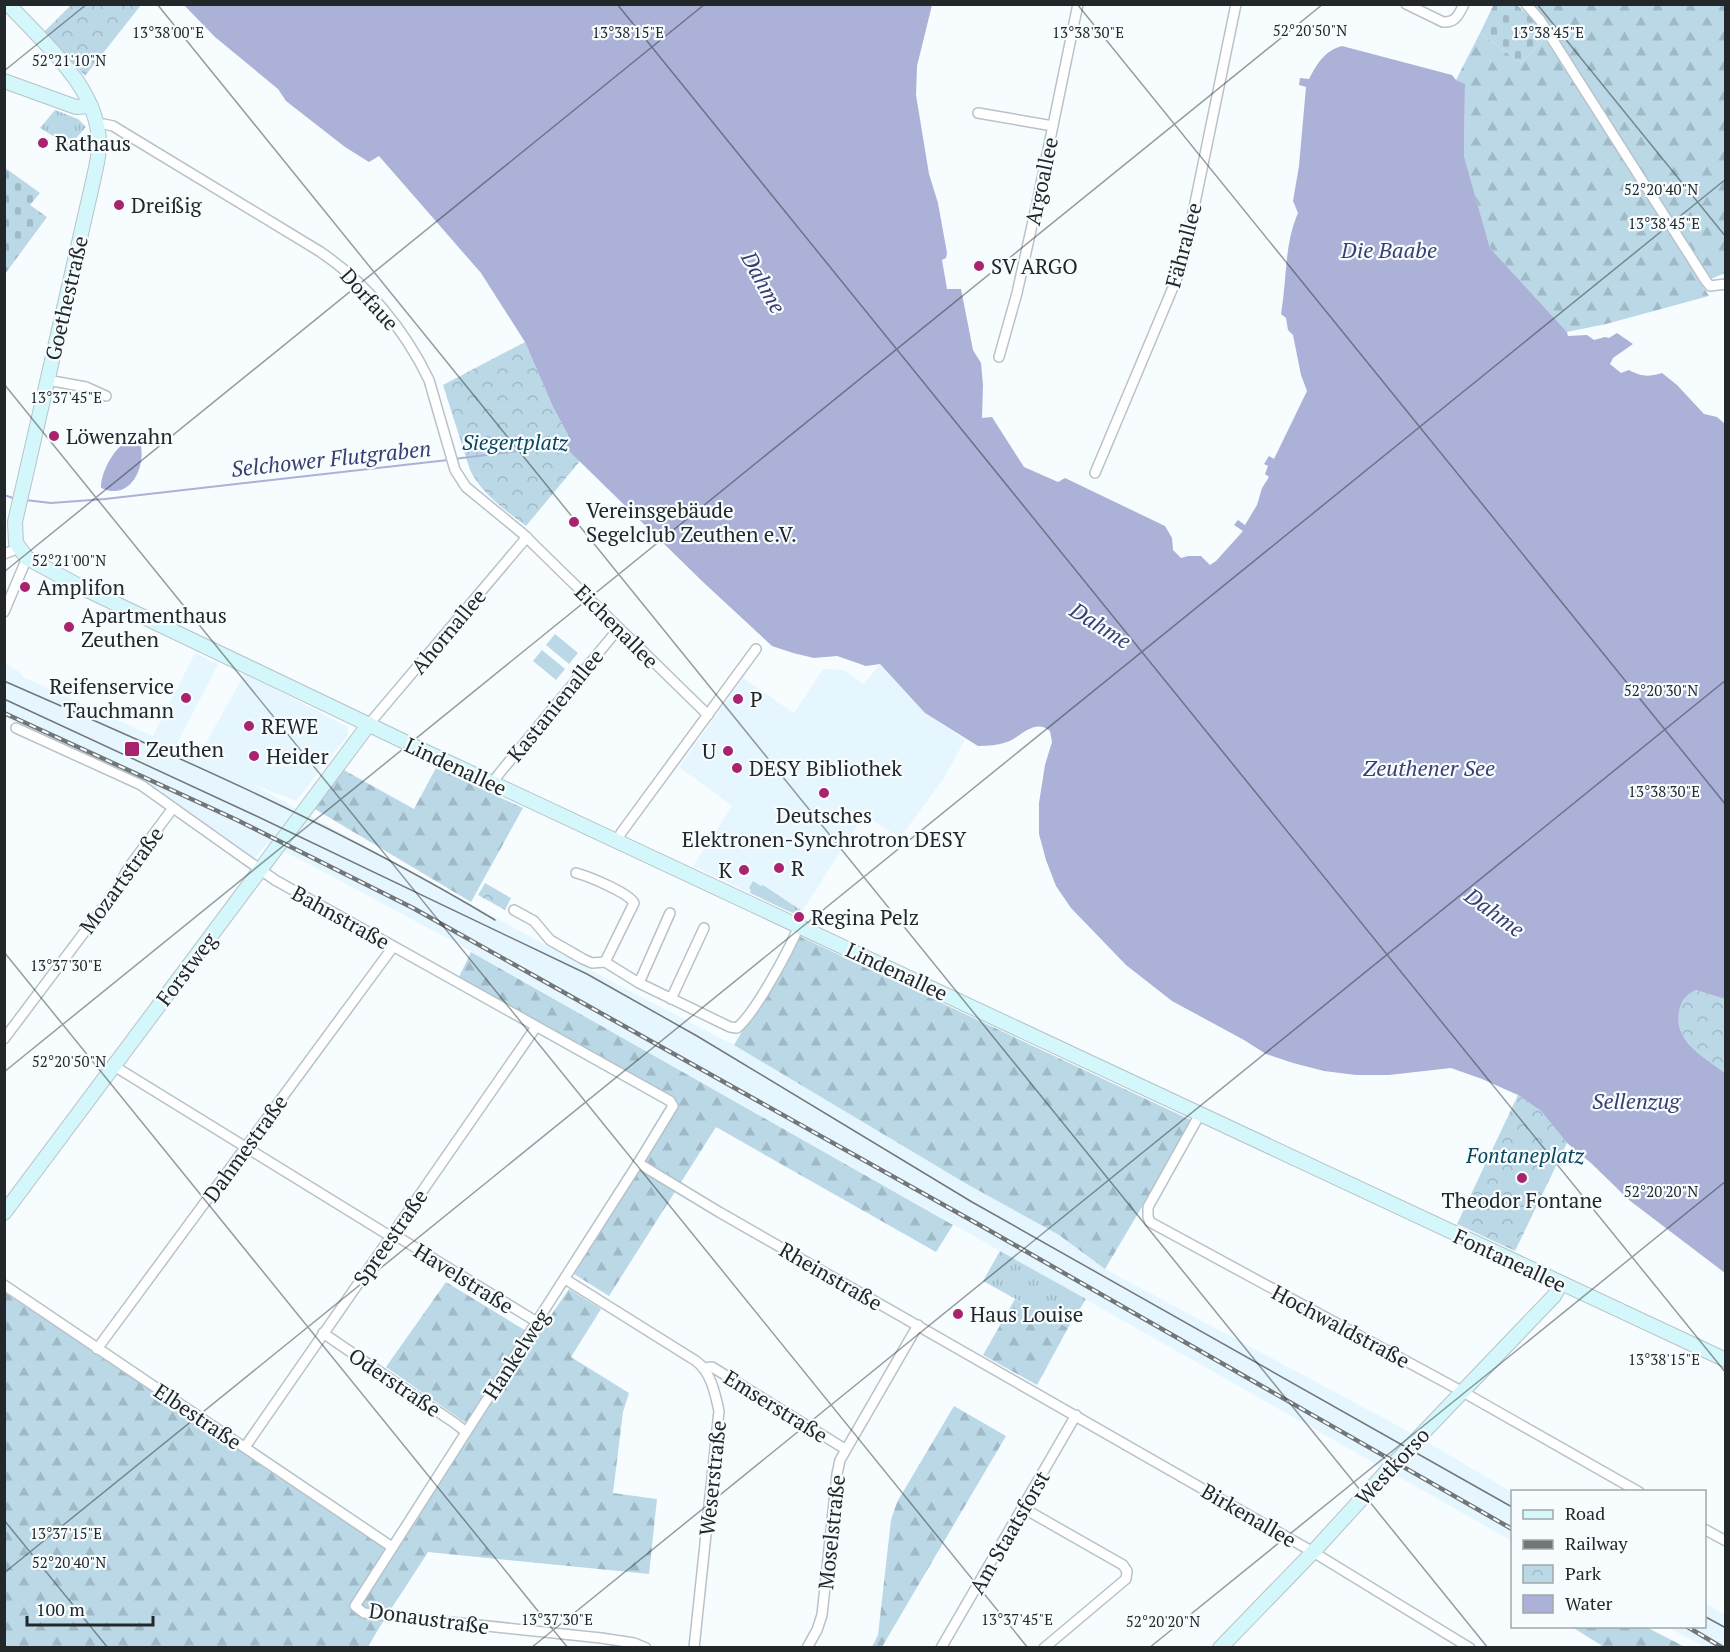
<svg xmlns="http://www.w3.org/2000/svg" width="1730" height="1652" viewBox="0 0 1730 1652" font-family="'PT Serif',serif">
	<defs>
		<pattern id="grass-tufts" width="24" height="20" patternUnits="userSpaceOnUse" patternTransform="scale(1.5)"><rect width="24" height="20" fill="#bbd8e7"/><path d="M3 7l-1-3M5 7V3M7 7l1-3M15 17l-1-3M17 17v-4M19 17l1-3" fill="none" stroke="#a0b9c6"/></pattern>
		<pattern id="forest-firs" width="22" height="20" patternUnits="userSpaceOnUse" patternTransform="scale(1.5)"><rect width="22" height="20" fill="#bbd8e7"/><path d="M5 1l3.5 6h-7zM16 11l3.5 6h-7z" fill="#a0b9c6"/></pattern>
		<pattern id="cemetery-stones" width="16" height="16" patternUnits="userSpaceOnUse" patternTransform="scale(1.5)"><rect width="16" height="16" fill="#bbd8e7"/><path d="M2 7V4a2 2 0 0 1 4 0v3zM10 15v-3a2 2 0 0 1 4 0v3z" fill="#a0b9c6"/></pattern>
		<pattern id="park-crowns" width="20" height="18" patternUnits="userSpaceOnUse" patternTransform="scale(1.5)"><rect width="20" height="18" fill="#bbd8e7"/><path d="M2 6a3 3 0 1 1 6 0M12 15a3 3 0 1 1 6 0" fill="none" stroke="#a0b9c6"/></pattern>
	</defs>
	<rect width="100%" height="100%" fill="#f7fcff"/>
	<!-- built -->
	<g fill="#e6f6ff">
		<polygon points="195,653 218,664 175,748 197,759 245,673 348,727 348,735 296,801 252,784 622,987 734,1045 965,1183 1059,1235 1105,1269 1417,1436 1512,1492 1512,1541 456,943 309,864 267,843 254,859 135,780 5,718 5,663 18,671 23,677 153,736"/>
		<polygon points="880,664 925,713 965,740 944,778 900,838 864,815 799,916 693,866 732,806 679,767 743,678 794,713 823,669 843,670 864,684"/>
		<polygon points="1705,1603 1725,1615 1725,1647 1706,1647 1667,1627 1704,1626"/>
	</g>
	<!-- grass -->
	<g fill="url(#grass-tufts)">
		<polygon points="55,110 78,119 86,127 69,146 40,128"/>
		<polygon points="753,881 761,886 763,885 802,911 799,916 750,893 751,890 749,888"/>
		<polygon points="1000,1251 1086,1299 1068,1328 983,1281"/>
	</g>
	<!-- forest -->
	<g fill="url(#forest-firs)">
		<polygon points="1531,5 1725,5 1725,273 1711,279 1649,188"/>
		<polygon points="1480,33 1521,63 1545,38 1709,296 1606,324 1567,332 1490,248 1464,156 1465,85 1456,80"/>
		<polygon points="436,768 523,808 471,902 315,809 342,769 414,809"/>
		<polygon points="799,936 1193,1121 1105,1269 1059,1235 965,1183 734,1045"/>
		<polygon points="471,952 953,1225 936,1252 716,1127 609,1296 574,1274 679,1107 674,1097 458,979"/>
		<path d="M446,1282L536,1337L569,1289L601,1309L571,1357L629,1393L623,1412L613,1493L657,1499L649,1574L428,1552C408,1584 386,1615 368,1647H5L4,1292L390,1552L473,1428L386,1367Z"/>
		<polygon points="1015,1299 1068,1328 1037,1385 983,1355"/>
		<polygon points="954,1406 1006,1436 882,1647 872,1647 878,1635 891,1520 897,1502"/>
		<polygon points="1572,1627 1646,1627 1685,1647 1604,1647"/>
	</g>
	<!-- cemetery -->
	<g fill="url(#cemetery-stones)">
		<polygon points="1494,4 1517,5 1533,19 1545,38 1521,63 1480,33"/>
		<polygon points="4,167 40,193 30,205 47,217 5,274"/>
	</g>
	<!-- park -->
	<g fill="url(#park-crowns)">
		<polygon points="72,4 141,5 85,76 44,32"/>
		<path d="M525,342L553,407L568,435L566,447L580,461L526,526C506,511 481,493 470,470L443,385Z"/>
		<polygon points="485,883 511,898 505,910 478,895"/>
		<path d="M1696,990L1725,999V1073C1704,1057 1674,1042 1679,1011C1681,1000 1686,995 1696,990Z"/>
		<polygon points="1518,1095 1541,1111 1567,1143 1515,1251 1457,1224"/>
	</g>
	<!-- garden -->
	<g fill="#bbd8e7">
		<polygon points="555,634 578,653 569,664 546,645"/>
		<polygon points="542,650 565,669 556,680 533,661"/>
	</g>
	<!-- water -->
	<g fill="#abb1d7">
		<path d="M184,5H932L917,66L916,95L929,174L938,203L947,253L946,258L942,260L947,289H961L973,350L981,363L983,385L982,418L992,417L1024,467L1058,482L1065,478L1165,526L1172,538L1173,550L1181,558L1188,556H1201L1210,565L1216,561L1243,531L1234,525L1238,520L1245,525L1257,505L1262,488L1269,477L1265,474L1268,466L1264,464L1269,456L1274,459L1307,391L1301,375L1293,335L1288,330L1286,318L1281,314C1287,280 1284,245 1298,213L1293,201L1299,166L1306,87L1299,85L1300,78L1309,79C1317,64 1324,51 1342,46L1452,75L1456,80L1465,84L1464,156L1490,248L1567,332L1568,336L1587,335L1594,340L1605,337L1609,338L1617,333L1633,344L1613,358L1610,364L1621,373L1629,370C1642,377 1648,377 1662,373L1677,385L1704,414L1717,417L1725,424V999L1696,990C1686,995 1681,1000 1679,1012C1674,1042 1704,1057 1725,1073V1273L1629,1200L1591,1163L1567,1143L1541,1111L1518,1095L1482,1079L1451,1068L1389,1075H1356L1324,1071L1293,1063L1266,1054L1244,1040L1172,1001L1126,965L1071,908L1056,886L1046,860L1039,834V803L1045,765L1052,742L1050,731C1034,718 1021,737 1007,742C998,745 988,746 978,746L925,713L880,664L866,666L837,656L814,658L793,653L772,646L703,582L565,447L568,435L553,407L525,342L481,273L379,156L369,162L345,147L286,101L278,89L215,37Z"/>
		<path d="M131,440L141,446C145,470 129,501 101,488C100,473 116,443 131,440Z"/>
	</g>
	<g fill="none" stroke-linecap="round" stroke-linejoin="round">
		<!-- stream -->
		<g stroke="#abb1d7" stroke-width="2">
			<polyline points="454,459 567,445"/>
			<polyline points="4,495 16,499"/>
			<polyline points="25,500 51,503 105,499 448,460"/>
		</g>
		<!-- street casing -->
		<g stroke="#b7c3c9" stroke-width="12">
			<g id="street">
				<path d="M1406,4L1443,22C1456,23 1459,14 1464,4"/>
				<polyline points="1526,4 1540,20 1706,281 1710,286 1726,284"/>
				<polyline points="978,113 1053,126"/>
				<path d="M96,125L104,124L113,126L319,251C366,282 405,330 429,380L455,470L466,487L522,533L708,715"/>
				<polyline points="999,357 1017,293 1037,203 1078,4"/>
				<polyline points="47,380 86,387 106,396"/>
				<polyline points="1095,473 1182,266 1236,4"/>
				<polyline points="4,554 19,548"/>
				<polyline points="4,612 27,558"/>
				<polyline points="369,724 527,537"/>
				<polyline points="16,728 141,785 275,880 670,1101 673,1106 637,1165 355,1606 364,1613 601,1638 634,1643 646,1648"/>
				<polyline points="494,783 498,775 619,628"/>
				<polyline points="618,841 621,833 756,649"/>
				<path d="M576,873C588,876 629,893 634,903L605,962"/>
				<path d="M514,910L534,921L550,940L583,959L592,963L605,962L639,983L730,1027L737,1028C756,1012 789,950 799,926"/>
				<polyline points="639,983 670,913"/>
				<polyline points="671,999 704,928"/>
				<polyline points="4,1039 116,890 129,867 173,808"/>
				<polyline points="114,1066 385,1233 398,1237 537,1322"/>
				<polyline points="1200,1114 1148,1207 1148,1217 1150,1222 1463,1392 1639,1492"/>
				<polyline points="638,1163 719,1212 1313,1552 1470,1648"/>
				<path d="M565,1279L696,1361C711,1372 715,1393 719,1411L694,1648"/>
				<polyline points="4,1285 392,1547"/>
				<polyline points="323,1333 456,1424 466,1432"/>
				<polyline points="97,1349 393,947"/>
				<polyline points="705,1368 712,1367 717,1370 845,1449"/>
				<polyline points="245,1447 536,1027"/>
				<polyline points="1023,1508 1123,1565 1127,1571 1126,1579 1044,1648"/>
				<polyline points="1704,1529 1726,1541"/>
				<polyline points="807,1648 817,1630 822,1615 837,1474 840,1460 918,1325"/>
				<polyline points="941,1648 1076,1415"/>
			</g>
		</g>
		<!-- secondary casing -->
		<g stroke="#b7c3c9" stroke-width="16">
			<g id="secondary">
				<path d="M8,4C44,43 100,89 99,145C99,156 96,167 94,177L15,522L16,543L27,558L83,588L424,751L1726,1360"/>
				<polyline points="4,81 76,107 91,106"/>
				<polyline points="4,1213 369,724"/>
				<polyline points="1220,1648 1313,1552 1398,1459 1529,1322 1554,1296 1561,1283"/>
			</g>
		</g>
		<!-- street -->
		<use href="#street" stroke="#fff" stroke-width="9"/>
		<!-- secondary -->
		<use href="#secondary" stroke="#d4f7fb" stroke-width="14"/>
		<!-- tram -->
		<g stroke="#717679" stroke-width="1.5">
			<path d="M4,681C171,754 339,826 495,920"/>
			<polyline points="4,699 252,814 587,974 697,1036 972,1202 1512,1507"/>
			<polyline points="1704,1616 1726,1628"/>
		</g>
		<!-- rail casing -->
		<g stroke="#717679" stroke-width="4.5">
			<g id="rail">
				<polyline points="4,713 237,820 413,908 985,1228 1512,1529"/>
				<polyline points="1686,1626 1723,1648"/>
			</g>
		</g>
		<!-- rail -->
		<use href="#rail" stroke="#f7fcff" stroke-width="2" stroke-dasharray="7" stroke-linecap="butt"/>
	</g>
	<!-- ticks -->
	<path fill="none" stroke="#222729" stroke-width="1.5" stroke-opacity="0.45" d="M157,4L1488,1648M617,4L1726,1373M1077,4L1726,805M1537,4L1726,237M4,71L87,4M4,384L1028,1648M4,572L705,4M4,952L568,1648M4,1072L1323,4M4,1520L108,1648M4,1573L1726,179M531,1648L1726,680M1149,1648L1726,1181"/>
	<!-- markers -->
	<g fill="#a8246f" stroke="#f7fcff" stroke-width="2">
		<circle cx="43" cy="143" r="6"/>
		<circle cx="119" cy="205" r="6"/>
		<circle cx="979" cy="266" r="6"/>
		<circle cx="54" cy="436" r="6"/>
		<circle cx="574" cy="522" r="6"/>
		<circle cx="25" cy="587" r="6"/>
		<circle cx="69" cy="627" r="6"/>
		<circle cx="186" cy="698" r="6"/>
		<circle cx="738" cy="699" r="6"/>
		<circle cx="249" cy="726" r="6"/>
		<rect x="124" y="741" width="16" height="16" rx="3"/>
		<circle cx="728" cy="751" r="6"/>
		<circle cx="254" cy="756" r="6"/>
		<circle cx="737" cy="768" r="6"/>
		<circle cx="824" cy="793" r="6"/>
		<circle cx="779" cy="868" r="6"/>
		<circle cx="744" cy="870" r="6"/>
		<circle cx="799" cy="917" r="6"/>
		<circle cx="1522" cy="1178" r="6"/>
		<circle cx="958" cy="1314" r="6"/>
	</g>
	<g text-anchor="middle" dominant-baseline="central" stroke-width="4.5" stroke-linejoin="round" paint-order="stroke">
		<!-- poi labels -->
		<g font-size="21" fill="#222729" stroke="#f7fcff" text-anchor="start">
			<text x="55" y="143">Rathaus</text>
			<text x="131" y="205">Dreißig</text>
			<text x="991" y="266">SV ARGO</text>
			<text x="66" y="436">Löwenzahn</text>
			<text x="586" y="510">Vereinsgebäude<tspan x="586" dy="24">Segelclub Zeuthen e.V.</tspan></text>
			<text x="37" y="587">Amplifon</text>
			<text x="81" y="615">Apartmenthaus<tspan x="81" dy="24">Zeuthen</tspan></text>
			<text x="174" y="686" text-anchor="end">Reifenservice<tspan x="174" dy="24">Tauchmann</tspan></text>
			<text x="750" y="699">P</text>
			<text x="261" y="726">REWE</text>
			<text x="146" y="749">Zeuthen</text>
			<text x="716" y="751" text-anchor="end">U</text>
			<text x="266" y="756">Heider</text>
			<text x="749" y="768">DESY Bibliothek</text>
			<text x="824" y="815" text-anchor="middle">Deutsches<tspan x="824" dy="24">Elektronen-Synchrotron DESY</tspan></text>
			<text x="791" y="868">R</text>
			<text x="732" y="870" text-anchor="end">K</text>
			<text x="811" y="917">Regina Pelz</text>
			<text x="1522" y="1200" text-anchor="middle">Theodor Fontane</text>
			<text x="970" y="1314">Haus Louise</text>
		</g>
		<!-- street labels -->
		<g font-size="21" fill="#222729" stroke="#f7fcff">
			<text transform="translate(1041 181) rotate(-78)">Argoallee</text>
			<text transform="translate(1183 245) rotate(-75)">Fährallee</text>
			<text transform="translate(66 298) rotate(-77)">Goethestraße</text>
			<text transform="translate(370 299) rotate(48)">Dorfaue</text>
			<text transform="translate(617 626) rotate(45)">Eichenallee</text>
			<text transform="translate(448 631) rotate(-50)">Ahornallee</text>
			<text transform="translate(555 705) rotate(-51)">Kastanienallee</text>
			<text transform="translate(456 766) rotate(25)">Lindenallee</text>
			<text transform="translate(121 880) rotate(-54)">Mozartstraße</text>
			<text transform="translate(341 917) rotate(29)">Bahnstraße</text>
			<text transform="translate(186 969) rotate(-53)">Forstweg</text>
			<text transform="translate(897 971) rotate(25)">Lindenallee</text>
			<text transform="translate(245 1148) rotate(-54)">Dahmestraße</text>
			<text transform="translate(390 1237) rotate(-55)">Spreestraße</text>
			<text transform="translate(1510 1260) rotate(25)">Fontaneallee</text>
			<text transform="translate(831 1276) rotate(30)">Rheinstraße</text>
			<text transform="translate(464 1278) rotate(32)">Havelstraße</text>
			<text transform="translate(1341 1326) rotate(28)">Hochwaldstraße</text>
			<text transform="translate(516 1354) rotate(-57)">Hankelweg</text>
			<text transform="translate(395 1382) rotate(34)">Oderstraße</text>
			<text transform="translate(776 1406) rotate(32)">Emserstraße</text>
			<text transform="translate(198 1416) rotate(34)">Elbestraße</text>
			<text transform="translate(1392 1466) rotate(-47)">Westkorso</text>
			<text transform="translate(712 1478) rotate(-84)">Weserstraße</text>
			<text transform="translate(1249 1515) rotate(30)">Birkenallee</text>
			<text transform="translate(831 1532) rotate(-84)">Moselstraße</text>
			<text transform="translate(1009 1532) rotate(-60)">Am Staatsforst</text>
			<text transform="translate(429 1618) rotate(8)">Donaustraße</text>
		</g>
		<!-- park labels -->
		<g font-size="21" font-style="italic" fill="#0a465c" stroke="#f7fcff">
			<text x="515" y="442">Siegertplatz</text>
			<text x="1525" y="1155">Fontaneplatz</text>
		</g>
		<!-- water labels -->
		<g font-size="22" font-style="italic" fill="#3a3d70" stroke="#f7fcff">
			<text x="1389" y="249">Die Baabe</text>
			<text transform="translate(764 282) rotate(61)">Dahme</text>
			<text transform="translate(331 458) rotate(-6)">Selchower Flutgraben</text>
			<text transform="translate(1101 625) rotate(32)">Dahme</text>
			<text x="1429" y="767">Zeuthener See</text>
			<text transform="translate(1495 912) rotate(36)">Dahme</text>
			<text x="1636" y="1100">Sellenzug</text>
		</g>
	</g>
	<g font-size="15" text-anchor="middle" fill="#222729" stroke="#f7fcff" stroke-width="4.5" stroke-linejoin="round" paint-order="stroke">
		<text x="1310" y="36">52°20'50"N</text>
		<text x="1548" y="38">13°38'45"E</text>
		<text x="168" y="38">13°38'00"E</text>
		<text x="628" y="38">13°38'15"E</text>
		<text x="1088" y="38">13°38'30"E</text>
		<text x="69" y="66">52°21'10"N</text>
		<text x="1661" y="195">52°20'40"N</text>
		<text x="1664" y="229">13°38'45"E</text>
		<text x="66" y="403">13°37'45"E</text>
		<text x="69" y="566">52°21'00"N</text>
		<text x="1661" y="696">52°20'30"N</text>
		<text x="1664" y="797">13°38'30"E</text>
		<text x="66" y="971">13°37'30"E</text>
		<text x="69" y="1067">52°20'50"N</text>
		<text x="1661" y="1197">52°20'20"N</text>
		<text x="1664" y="1365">13°38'15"E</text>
		<text x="66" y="1539">13°37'15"E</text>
		<text x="69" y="1568">52°20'40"N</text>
		<text x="557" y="1625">13°37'30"E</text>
		<text x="1017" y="1625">13°37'45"E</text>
		<text x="1163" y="1627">52°20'20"N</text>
	</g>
	<!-- border -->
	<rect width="1730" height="1652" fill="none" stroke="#222729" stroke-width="12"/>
	<!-- legend -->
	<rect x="1511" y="1490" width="195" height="138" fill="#f7fcff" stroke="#a2a7a9" stroke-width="1.5"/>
	<rect x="1523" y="1510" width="30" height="9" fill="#d4f7fb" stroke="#a2a7a9" stroke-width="1.5"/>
	<text x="1565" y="1520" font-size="18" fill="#222729">Road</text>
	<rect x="1523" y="1540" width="30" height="9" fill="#717679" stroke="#a2a7a9" stroke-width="1.5"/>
	<text x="1565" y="1550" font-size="18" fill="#222729">Railway</text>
	<rect x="1523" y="1565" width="30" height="18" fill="url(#park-crowns)" stroke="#a2a7a9" stroke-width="1.5"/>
	<text x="1565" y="1580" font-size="18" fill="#222729">Park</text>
	<rect x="1523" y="1595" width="30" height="18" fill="#abb1d7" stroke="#a2a7a9" stroke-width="1.5"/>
	<text x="1565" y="1610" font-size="18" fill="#222729">Water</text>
	<!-- scale -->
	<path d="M27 1616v9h126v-9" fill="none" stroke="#222729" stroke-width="3"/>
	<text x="36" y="1616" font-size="18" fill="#222729" stroke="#f7fcff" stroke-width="4.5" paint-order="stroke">100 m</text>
</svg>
